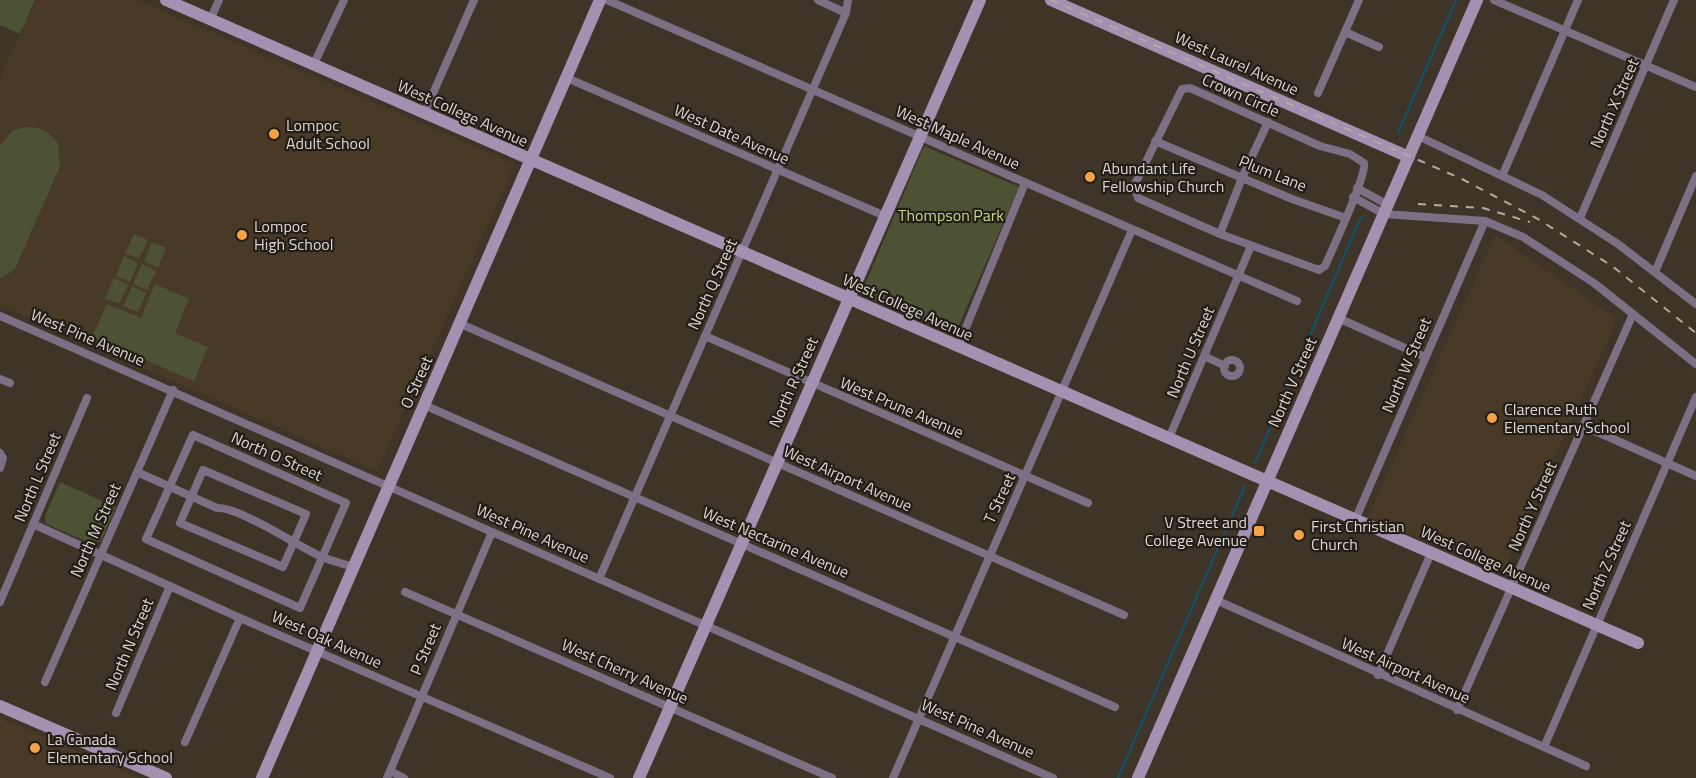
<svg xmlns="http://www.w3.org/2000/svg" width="1696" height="778" viewBox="0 0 1696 778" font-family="'Titillium Web',sans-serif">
	<rect width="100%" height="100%" fill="#3f3428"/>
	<!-- built -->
	<g fill="#493a28">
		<polygon points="36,0 137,0 515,164 377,471 0,305 0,78"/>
		<polygon points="1495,235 1617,319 1503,572 1368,517"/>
		<polygon points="0,718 140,778 0,778"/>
	</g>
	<!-- green -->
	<g fill="#4c5233">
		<polygon points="0,0 35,0 20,34 0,25"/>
		<polygon points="25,127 39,128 49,134 58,143 60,166 15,269 0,279 0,146 12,131"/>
		<polygon points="924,146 1019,187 955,334 861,294"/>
		<polygon points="134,234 148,240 139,259 125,253"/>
		<polygon points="152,242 166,248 158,268 144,261"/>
		<polygon points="124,256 138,263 130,282 116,276"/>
		<polygon points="142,264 156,271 147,290 133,284"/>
		<polygon points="114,278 128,285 119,304 105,298"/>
		<polygon points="155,284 189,299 175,333 208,347 194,381 92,337 107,304 141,318"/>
		<polygon points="132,286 146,293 138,312 123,306"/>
		<polygon points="60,482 116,507 101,541 93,544 46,524 45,516"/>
	</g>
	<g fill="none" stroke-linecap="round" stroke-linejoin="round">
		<!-- stream -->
		<g stroke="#0c566e" stroke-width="2">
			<polyline points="1398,133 1456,0"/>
			<polyline points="1255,463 1361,217"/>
			<polyline points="1118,778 1245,486"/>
		</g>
		<!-- street -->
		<g stroke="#7d7085" stroke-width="8">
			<polyline points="607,0 1297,301"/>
			<polyline points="818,0 846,13"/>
			<polyline points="1494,0 1696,87"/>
			<polyline points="210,20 219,0"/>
			<polyline points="1345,32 1379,47"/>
			<polyline points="313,66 344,0"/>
			<polyline points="567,78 885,216"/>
			<path d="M1190,88L1320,146L1350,154L1364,163C1367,175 1332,250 1325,266L1319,270L1220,234L1138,198L1134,186L1137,180L1182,89Z"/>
			<polyline points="1318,93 1359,0"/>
			<polyline points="424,114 474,0"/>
			<polyline points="1418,136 1542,195 1618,244 1696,304"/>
			<polyline points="1155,141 1292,199 1346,218"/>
			<polyline points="1503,174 1578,0"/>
			<polyline points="1357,188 1388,205"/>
			<polyline points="1353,197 1384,214 1485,221 1523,237 1594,283 1696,364"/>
			<polyline points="1580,218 1674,0"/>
			<polyline points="1220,234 1242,178 1268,122"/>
			<polyline points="1655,272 1696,176"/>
			<polyline points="0,316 1053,778"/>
			<polyline points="1338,318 1425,357"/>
			<polyline points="461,324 1124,615"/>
			<polyline points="705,336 1088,503"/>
			<polyline points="958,347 1025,183"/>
			<polyline points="1204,356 1225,366"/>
			<circle cx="1232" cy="368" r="8"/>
			<polyline points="0,379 10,383"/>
			<polyline points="424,405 1115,707"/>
			<polyline points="1584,426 1696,476"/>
			<polygon points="193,435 346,503 300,608 146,539"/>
			<polyline points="1169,438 1251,246"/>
			<polyline points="0,453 3,458 0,468"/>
			<polygon points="203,470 306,514 283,567 180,523"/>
			<path d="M137,472L217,508C238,506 299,547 322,557C332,561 343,564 354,567"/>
			<polyline points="1355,520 1485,221"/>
			<polyline points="33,524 240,618 610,778"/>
			<polyline points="599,579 846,13 848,0"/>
			<polyline points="405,592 832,778"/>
			<polyline points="1216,600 1586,766"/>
			<polyline points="0,602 87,398"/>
			<polyline points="1378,675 1431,553"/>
			<polyline points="45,682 173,390"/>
			<polyline points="1457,710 1633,314"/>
			<polyline points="116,713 170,586"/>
			<polyline points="185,742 240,618"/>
			<polyline points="1544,747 1696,397"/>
			<polyline points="390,771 404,778"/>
			<polyline points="387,778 492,532"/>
			<polyline points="893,778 1132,230"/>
		</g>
		<!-- secondary -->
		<g stroke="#a490b0" stroke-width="12">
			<polyline points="166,0 1638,643"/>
			<polyline points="1051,0 1409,157"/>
			<polyline points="0,706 166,778"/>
			<polyline points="262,778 600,0"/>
			<polyline points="639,778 980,0"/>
			<polyline points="1138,778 1477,0"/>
		</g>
		<!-- rail -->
		<g stroke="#b3aba2" stroke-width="2" stroke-dasharray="8 8" stroke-linecap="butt">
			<polyline points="1051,0 1462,179 1538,219 1612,266 1696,333"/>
			<polyline points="1418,204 1483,208 1530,222"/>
		</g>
	</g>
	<!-- markers -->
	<g fill="#f6a247" stroke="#221d17" stroke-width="2">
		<circle cx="274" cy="134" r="6"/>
		<circle cx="1090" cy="177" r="6"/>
		<circle cx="242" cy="235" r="6"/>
		<circle cx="1492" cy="418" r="6"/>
		<rect x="1253" y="525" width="12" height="12" rx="3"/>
		<circle cx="1299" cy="535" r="6"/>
		<circle cx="35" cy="748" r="6"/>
	</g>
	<g text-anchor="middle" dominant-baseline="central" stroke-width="4.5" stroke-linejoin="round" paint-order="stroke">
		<!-- street labels -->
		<g font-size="16" fill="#dfd8d1" stroke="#221d17">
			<text transform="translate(1237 63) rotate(24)">West Laurel Avenue</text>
			<text transform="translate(1241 95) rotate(24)">Crown Circle</text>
			<text transform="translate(1614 103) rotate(-66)">North X Street</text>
			<text transform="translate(463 113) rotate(24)">West College Avenue</text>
			<text transform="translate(732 134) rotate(24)">West Date Avenue</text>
			<text transform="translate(958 137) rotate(24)">West Maple Avenue</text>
			<text transform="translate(1273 173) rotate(22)">Plum Lane</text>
			<text transform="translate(712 284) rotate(-66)">North Q Street</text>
			<text transform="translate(908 307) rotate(24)">West College Avenue</text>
			<text transform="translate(88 337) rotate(23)">West Pine Avenue</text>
			<text transform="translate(1190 352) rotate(-67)">North U Street</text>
			<text transform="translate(1406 365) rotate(-67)">North W Street</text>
			<text transform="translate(416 382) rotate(-66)">O Street</text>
			<text transform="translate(793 382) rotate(-66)">North R Street</text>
			<text transform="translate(1292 382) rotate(-66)">North V Street</text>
			<text transform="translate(902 407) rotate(23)">West Prune Avenue</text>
			<text transform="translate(277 456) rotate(24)">North O Street</text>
			<text transform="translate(37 477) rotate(-67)">North L Street</text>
			<text transform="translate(848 478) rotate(24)">West Airport Avenue</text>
			<text transform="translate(999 498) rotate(-65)">T Street</text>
			<text transform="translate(1532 506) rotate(-66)">North Y Street</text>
			<text transform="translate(95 530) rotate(-66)">North M Street</text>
			<text transform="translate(533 533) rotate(24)">West Pine Avenue</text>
			<text transform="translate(776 542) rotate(23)">West Nectarine Avenue</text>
			<text transform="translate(1486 559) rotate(24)">West College Avenue</text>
			<text transform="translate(1606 565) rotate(-66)">North Z Street</text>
			<text transform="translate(327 639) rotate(24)">West Oak Avenue</text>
			<text transform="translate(129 644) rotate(-67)">North N Street</text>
			<text transform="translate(425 649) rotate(-67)">P Street</text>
			<text transform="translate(1406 670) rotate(24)">West Airport Avenue</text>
			<text transform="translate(625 671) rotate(24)">West Cherry Avenue</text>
			<text transform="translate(978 728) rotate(24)">West Pine Avenue</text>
		</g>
		<!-- poi labels -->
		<g font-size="16" fill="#dfd8d1" stroke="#221d17" text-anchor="start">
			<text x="286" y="125">Lompoc<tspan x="286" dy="18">Adult School</tspan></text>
			<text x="1102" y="168">Abundant Life<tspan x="1102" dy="18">Fellowship Church</tspan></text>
			<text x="254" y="226">Lompoc<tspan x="254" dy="18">High School</tspan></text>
			<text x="1504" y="409">Clarence Ruth<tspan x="1504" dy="18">Elementary School</tspan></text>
			<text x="1247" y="522" text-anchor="end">V Street and<tspan x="1247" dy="18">College Avenue</tspan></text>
			<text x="1311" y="526">First Christian<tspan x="1311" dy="18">Church</tspan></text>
			<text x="47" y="739">La Canada<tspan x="47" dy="18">Elementary School</tspan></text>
		</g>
		<!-- park labels -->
		<g font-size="16" fill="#c6d785" stroke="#221d17">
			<text x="951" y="215">Thompson Park</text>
		</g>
	</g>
</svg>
